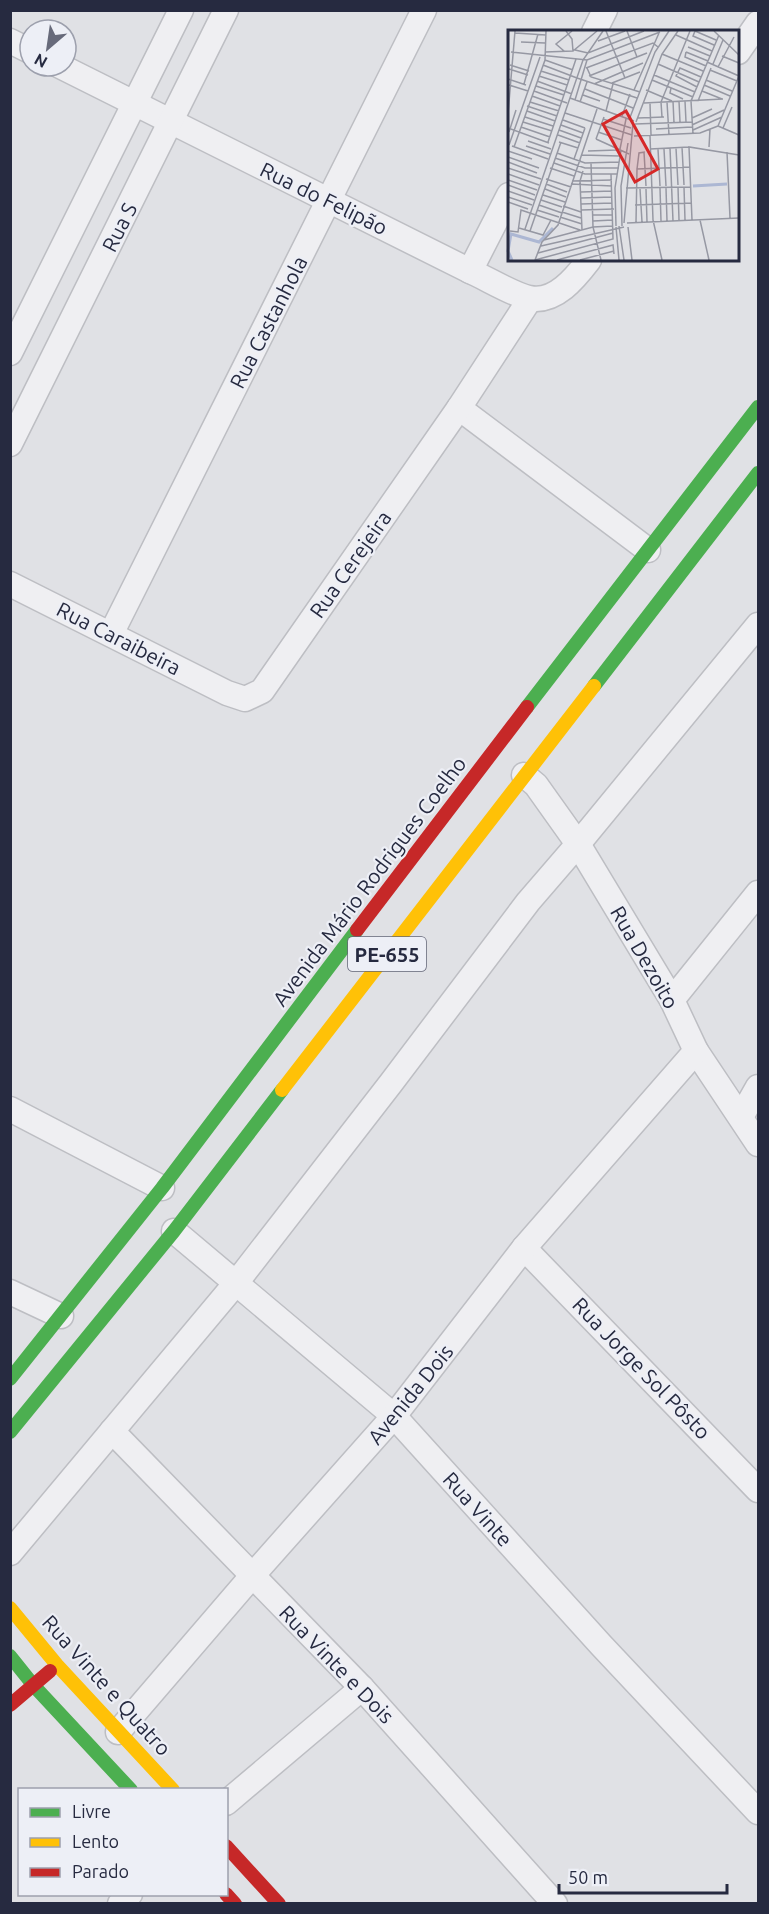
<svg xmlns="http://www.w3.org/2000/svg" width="769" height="1914" viewBox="0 0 769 1914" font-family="Ubuntu,sans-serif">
	<rect width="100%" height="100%" fill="#e0e1e5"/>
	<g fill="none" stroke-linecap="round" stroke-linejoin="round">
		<!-- street casing -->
		<g stroke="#bdbec3" stroke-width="27">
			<g id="street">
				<polyline points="594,32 605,10"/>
				<polyline points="10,41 30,51"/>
				<polyline points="738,52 758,23"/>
				<path d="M60,66L470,271C486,278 514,295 529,298C555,304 576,277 589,260"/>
				<polyline points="470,271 509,195"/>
				<polyline points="10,353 181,10"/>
				<polyline points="459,408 648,550"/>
				<polyline points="10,444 226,10"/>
				<polyline points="10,584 227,693 245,699 262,691 459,408 530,299"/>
				<polyline points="111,634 424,10"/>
				<polyline points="524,775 536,785 578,844 672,1000 696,1051 758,1144"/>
				<polyline points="672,1000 758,893"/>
				<polyline points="10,1109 162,1188"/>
				<polyline points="741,1117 758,1087"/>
				<polyline points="174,1231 394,1416 601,1645 758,1812"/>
				<polyline points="524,1248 758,1490"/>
				<polyline points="10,1292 61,1316"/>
				<polyline points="112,1431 362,1688 555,1904"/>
				<polyline points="10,1553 236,1283 391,1083 528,902 578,844 758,625"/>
				<polyline points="118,1732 252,1576 394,1416 524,1248 696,1051"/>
				<polyline points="226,1803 362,1688"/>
				<polyline points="120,1904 130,1894"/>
			</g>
		</g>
		<!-- street -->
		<use href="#street" stroke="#efeff2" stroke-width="24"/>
		<!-- fast -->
		<g stroke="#4caf50" stroke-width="14">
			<polyline points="594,686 758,473"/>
			<polyline points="527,707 758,407"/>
			<polyline points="10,1379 162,1188 357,930"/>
			<polyline points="10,1432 174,1231 282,1090"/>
			<polyline points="10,1656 34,1686 131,1790"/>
		</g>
		<!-- slow -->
		<g stroke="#ffc107" stroke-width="14">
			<polyline points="282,1090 594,686"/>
			<polyline points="10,1608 57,1665 173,1790"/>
		</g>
		<!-- jam -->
		<g stroke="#c62828" stroke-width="14">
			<polyline points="357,930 527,707"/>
			<polyline points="10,1705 50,1671"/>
			<polyline points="226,1846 279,1904"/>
			<polyline points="226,1894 235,1904"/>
		</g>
	</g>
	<g text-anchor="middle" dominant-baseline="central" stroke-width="4.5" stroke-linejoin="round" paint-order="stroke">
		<!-- shield labels -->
		<rect fill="#edeff6" stroke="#626577" stroke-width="1.5" x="348" y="937" width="78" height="34" rx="4.5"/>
		<g font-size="20" font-weight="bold" fill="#262a40">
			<text x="387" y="954">PE-655</text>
		</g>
		<!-- street labels -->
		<g font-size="21" fill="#262a40" stroke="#edeff6">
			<text transform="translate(324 198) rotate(26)">Rua do Felipão</text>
			<text transform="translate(119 227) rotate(-63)">Rua S</text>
			<text transform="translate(268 322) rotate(-63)">Rua Castanhola</text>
			<text transform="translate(350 564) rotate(-55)">Rua Cerejeira</text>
			<text transform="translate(119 638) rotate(27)">Rua Caraibeira</text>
			<text transform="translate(369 881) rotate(-53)">Avenida Mário Rodrigues Coelho</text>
			<text transform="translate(645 957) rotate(60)">Rua Dezoito</text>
			<text transform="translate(642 1368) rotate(46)">Rua Jorge Sol Pôsto</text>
			<text transform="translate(410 1394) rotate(-51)">Avenida Dois</text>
			<text transform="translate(478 1509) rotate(48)">Rua Vinte</text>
			<text transform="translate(337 1664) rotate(46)">Rua Vinte e Dois</text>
			<text transform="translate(107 1685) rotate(48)">Rua Vinte e Quatro</text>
		</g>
	</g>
	<!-- overview -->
	<g transform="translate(508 30)">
		<rect width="231" height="231" fill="#e0e1e5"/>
		<path fill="none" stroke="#acb7d3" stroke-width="3" d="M185,156L219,154M4,230L0,221L3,204L31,212L45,198"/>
		<path fill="none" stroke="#9698a3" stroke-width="1.5" d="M58,1L64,9L65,21M98,1L117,48M119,1L129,27M187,1L185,6L206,15M187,1L208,10M206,1L231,25M7,3L38,5M168,5L204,21M90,11L117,1M13,12L37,13M180,17L202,26M67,20L80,23L136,1M56,21L48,14L64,1M3,22L79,30L152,2M37,22L65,21L89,1M178,22L177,27L198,36M178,22L200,31M154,24L195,41M214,26L231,33M37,30L65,40M199,32L231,46L210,96M150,34L191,52M205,34L215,10M2,35L21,41M35,35L69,48M210,37L226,7M78,38L145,13L150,17M79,38L83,47L132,62M1,39L20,45M202,40L229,51M33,41L61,50M146,45L187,62M31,46L59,55M81,46L139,23M69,48L129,68M0,49L18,55M144,50L185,67M198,50L224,61M29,51L64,64M104,53L132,42M16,54L30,4M86,54L135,33M1,55L20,61M196,55L222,66M28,56L56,65M189,57L168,46L172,38L193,47M163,58L162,63L175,69M77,59L125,78M126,60L151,3M138,60L164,71M26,61L59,73M194,61L214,69M75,65L92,71M24,66L52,76M62,68L126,91M67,70L79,30M165,71L166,93M171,71L172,92M177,71L178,92M190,71L203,38M22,72L51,81M72,72L79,52M159,72L161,105M136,73L215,69M142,73L143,105M19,76L49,86M19,81L47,91M98,81L105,54M57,83L124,105M0,84L7,1M114,86L122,64M17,87L45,96M154,87L153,72L182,1M130,88L156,87M184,88L204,79M95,89L123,98M55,90L77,98M121,90L147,22L161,1M15,92L44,101M128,92L154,24L170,1M127,94L184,92M53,95L75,103M184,95L216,80M210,96L231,105M13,97L42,107M0,98L41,113M215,98L224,77M148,99L184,97M51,100L73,108M185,100L214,87M1,102L8,80M90,102L114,110M185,104L183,71L211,5M50,105L72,113M126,106L192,103L210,96M142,106L145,190L154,230M88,109L121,124M88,109L96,87M20,111L43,119M40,112L68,29M51,112L70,118M1,115L32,27M4,116L40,129M18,116L42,124M6,117L37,30L38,1M174,117L176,155M201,117L202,99M162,118L165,191M168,118L170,155M112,119L118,89M142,119L181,117M150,119L152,156M156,119L158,156M0,121L24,129M80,121L109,120M136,122L138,156M219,122L222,188M49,123L77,133L111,132M73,125L112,126M0,127L31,138M47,128L77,138H111M66,129L77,98M0,132L29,143M46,133L77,144H109M83,133L85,197L93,230M0,138L33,149M42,138L66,146M129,139L131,123L137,122M0,144L31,155M38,149L63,157M0,150L29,160M64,151L104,150M38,154L59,162M63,154L104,156M0,155L27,165M170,157L171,190M176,157L177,190M118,158L182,157M152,158L153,191M158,158L159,191M37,159L58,167M132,159L134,192M138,159L139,192M0,161L26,170M73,162L104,161M35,165L57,172M0,167L24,175M73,168L104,167M33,170L54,177M0,172L20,179M73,174L104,173M31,175L54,183M127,175L183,173M55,176L73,182M29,180L51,187M73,180L106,179M54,182L73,188M84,185H105M52,187L74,194M184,190L181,117L231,125M192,190L201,230M85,191L105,190M128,192L129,139L182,137M116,193L125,93M119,193L231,188M108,196L107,158L113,120M111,196L116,230M114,196L113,156L120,113M108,197L111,230M120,197L124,230M11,198L35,205L43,190M17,199L75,30L95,1M74,200L72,151L75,141M2,201L10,202L13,180L72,200M22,201L53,112M36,210L85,197L104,196M33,216L116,197M30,223L105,203M27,230L34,212L50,195L89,79M27,230L105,209L103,144M49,230L105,215L106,224M72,230L106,221"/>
		<path fill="#d62828" fill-opacity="0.15" stroke="#d62828" stroke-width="3" d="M118,81L150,139L127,152L95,94Z"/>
		<rect width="231" height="231" fill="none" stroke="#262a40" stroke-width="3"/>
	</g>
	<!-- border -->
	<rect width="769" height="1914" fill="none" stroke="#262a40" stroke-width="24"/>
	<!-- legend -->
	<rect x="18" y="1788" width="210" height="108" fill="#edeff6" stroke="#9da0ad" stroke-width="1.5"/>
	<rect x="30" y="1808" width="30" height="9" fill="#4caf50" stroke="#9da0ad" stroke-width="1.5"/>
	<text x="72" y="1818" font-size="18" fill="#262a40">Livre</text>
	<rect x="30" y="1838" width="30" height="9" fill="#ffc107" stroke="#9da0ad" stroke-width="1.5"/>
	<text x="72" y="1848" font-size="18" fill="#262a40">Lento</text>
	<rect x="30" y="1868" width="30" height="9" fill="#c62828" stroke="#9da0ad" stroke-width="1.5"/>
	<text x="72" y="1878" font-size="18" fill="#262a40">Parado</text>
	<!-- north arrow -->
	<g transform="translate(48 48) rotate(209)"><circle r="28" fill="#edeff6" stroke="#9da0ad" stroke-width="1.5"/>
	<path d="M0-4.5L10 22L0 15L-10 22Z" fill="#676a7a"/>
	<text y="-9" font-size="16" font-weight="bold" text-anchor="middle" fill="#262a40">N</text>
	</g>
	<!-- scale -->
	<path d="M559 1884v9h168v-9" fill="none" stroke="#262a40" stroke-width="3"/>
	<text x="568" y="1884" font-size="18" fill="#262a40" stroke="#edeff6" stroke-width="4.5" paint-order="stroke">50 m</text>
</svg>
